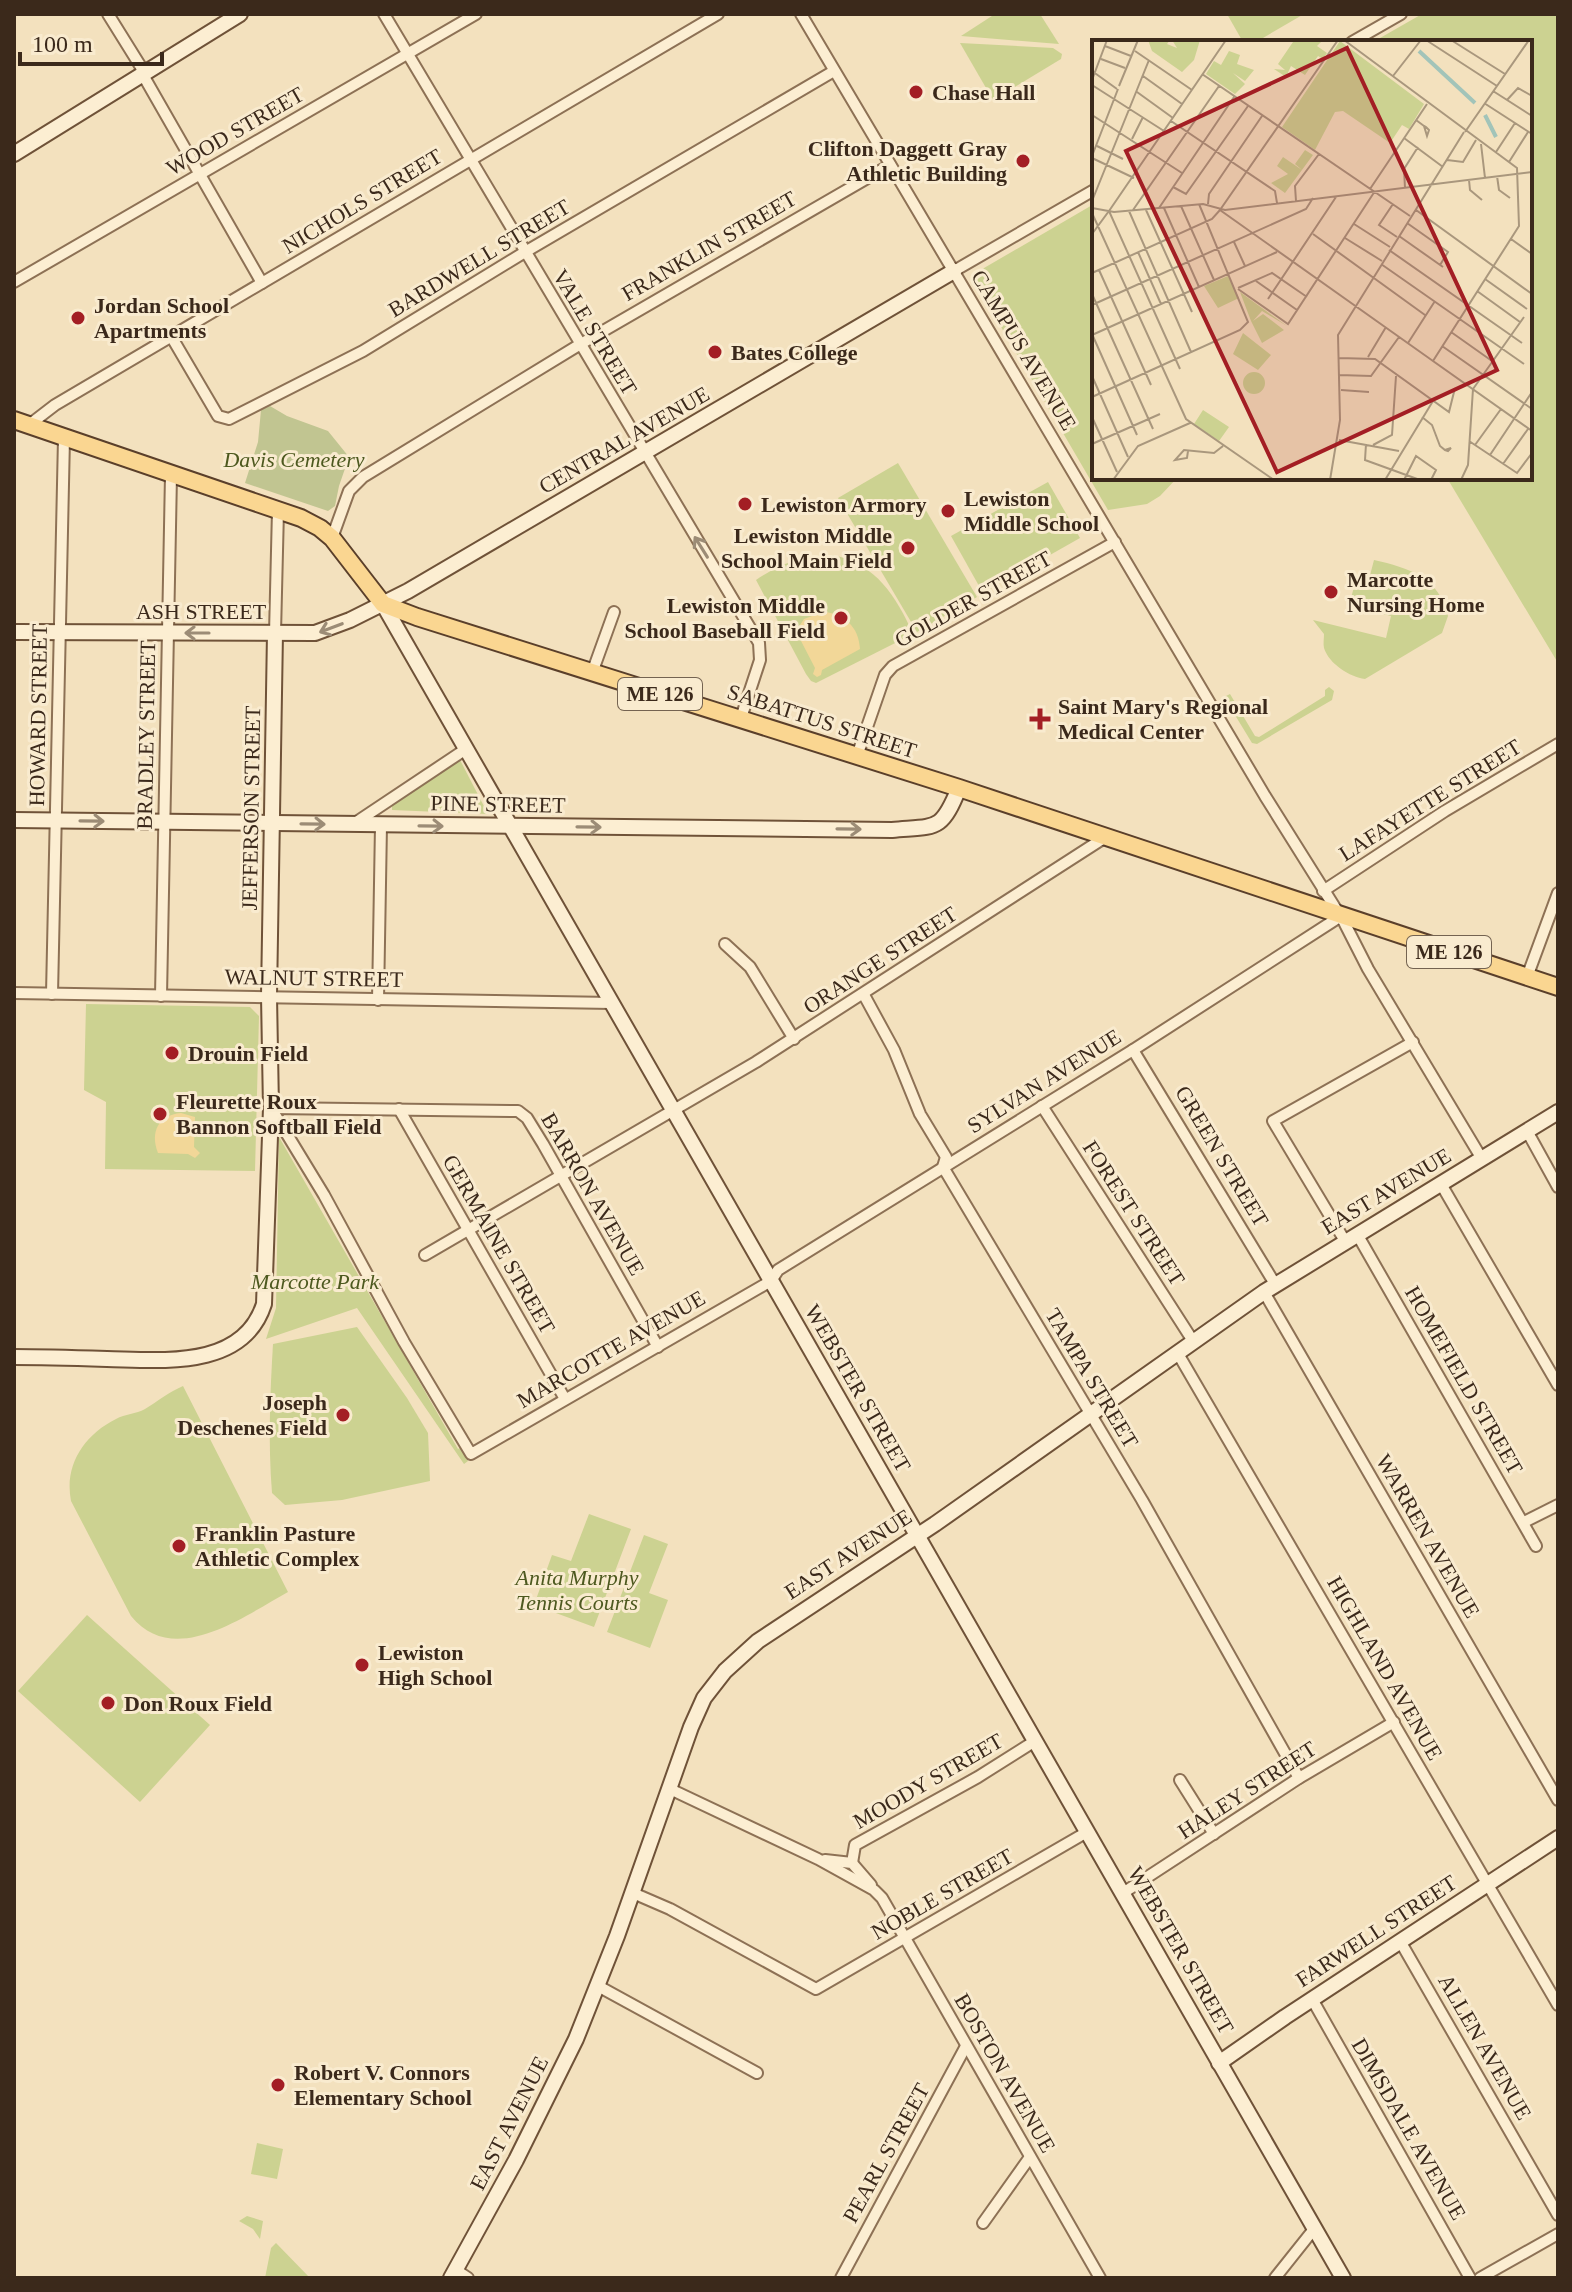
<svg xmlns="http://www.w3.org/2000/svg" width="1572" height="2292" viewBox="0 0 1572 2292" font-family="Georgia,serif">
	<rect width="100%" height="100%" fill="#f3e1be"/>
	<!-- green -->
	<g fill="#ccd291">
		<polygon points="995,14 1040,14 1059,44 961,36"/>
		<polygon points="1227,14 1304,14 1256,42 1243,42"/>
		<polygon points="1422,14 1558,14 1558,663 1447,478 1530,478 1530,42 1373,42"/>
		<polygon points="960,43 1053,48 1062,54 1061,59 993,100"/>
		<polygon points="1094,204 1094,478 1177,478 1160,496 1147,504 1108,510 976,284 978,274 984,268"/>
		<polygon points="898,463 977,597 917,632 838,498"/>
		<polygon points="1048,482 1080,538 983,593 951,536"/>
		<path d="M833,555C876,564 896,596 913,634L816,683L811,681L806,674L756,580C779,564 805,554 833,555Z"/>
		<path d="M1374,560C1409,568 1439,577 1448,616L1442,633L1365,679C1350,677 1329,664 1324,648C1323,643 1324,639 1324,634L1313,620L1386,638L1391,616L1349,605L1356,580L1368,583Z"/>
		<polygon points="1329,687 1334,691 1332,700 1257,744 1252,743 1224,697 1230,694 1255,736 1259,737 1325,696 1325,690"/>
		<polygon points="459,758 488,814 392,810 392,804"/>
		<polygon points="86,1004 250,1007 259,1016 255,1171 105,1169 106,1102 84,1090"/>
		<polygon points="279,1137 458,1449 460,1448 468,1461 464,1464 357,1308 266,1339 276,1308"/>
		<path d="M357,1327L407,1398L428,1433L430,1481L342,1500L285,1505L272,1493C268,1443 270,1394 273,1344Z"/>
		<path d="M183,1386L288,1592C244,1616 174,1669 131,1616L71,1501C64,1465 84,1435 116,1419C125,1414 136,1414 145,1409C158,1401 169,1392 183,1386Z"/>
		<polygon points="589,1514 631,1529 594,1627 534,1605 552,1555 571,1561"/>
		<polygon points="644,1535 668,1544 649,1593 668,1600 650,1648 607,1632"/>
		<polygon points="87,1615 210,1725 140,1802 18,1691"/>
		<polygon points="257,2143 283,2149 277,2179 251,2174"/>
		<polygon points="247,2216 263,2221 260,2239 253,2229 239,2221"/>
		<polygon points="276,2243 310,2278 265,2278 271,2248"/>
	</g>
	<!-- sand -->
	<g fill="#f2d798">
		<path d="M823,612C844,613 859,627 860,649L822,670L821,675L817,677L813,674L815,668L800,639L798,628L804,619Z"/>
		<path d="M181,1113L195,1117L194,1147L200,1153L195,1158L188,1154L158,1153C150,1132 158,1115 181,1113Z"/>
	</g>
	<!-- cemetery -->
	<polygon fill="#c1c591" points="270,406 287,416 328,431 349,457 339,486 335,506 328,511 245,483 258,442 261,410"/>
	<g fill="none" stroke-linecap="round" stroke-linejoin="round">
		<!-- street casing -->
		<g stroke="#8d7155" stroke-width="14">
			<g id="street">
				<polyline points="108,14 141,67 143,75 262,283"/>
				<polyline points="384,14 759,643 760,660 741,718"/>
				<polyline points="801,14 1265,796 1344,922 1368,969 1482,1159"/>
				<polyline points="1352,42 1401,14"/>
				<polyline points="954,271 1094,190"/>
				<polyline points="14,282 476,14"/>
				<polyline points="171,336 218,416 229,419 363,351 525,252 834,71"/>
				<polyline points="29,425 55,405 718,14"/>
				<polyline points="332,538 349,491 363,477 579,345 890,165"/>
				<polyline points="275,633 278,510"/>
				<polyline points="592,673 614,612"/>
				<polyline points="857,756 885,675 893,666 1115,542"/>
				<polyline points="355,823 466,749"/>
				<polyline points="1323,891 1445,811 1558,744"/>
				<polyline points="725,944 750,967 794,1039"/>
				<polyline points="1527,977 1558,893"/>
				<polyline points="14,993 612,1003"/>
				<polyline points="52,994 64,438"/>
				<polyline points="864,995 894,1050 920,1114 946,1157 943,1167 1142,1500 1299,1778"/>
				<polyline points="161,996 171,475"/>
				<polyline points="378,1000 381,825"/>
				<polyline points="1133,1050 1275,1284"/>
				<polyline points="1042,1106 1193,1341"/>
				<polyline points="271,1108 324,1195 404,1342 471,1454 771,1281 778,1270 1133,1050 1341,916"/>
				<polyline points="271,1108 518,1111 527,1118 543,1144 658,1347"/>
				<polyline points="399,1109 565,1399"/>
				<polyline points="1527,1131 1558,1187"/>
				<polyline points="1441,1184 1558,1385"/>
				<polyline points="1357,1234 1536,1546"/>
				<polyline points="1345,1241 1273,1121 1413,1042"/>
				<polyline points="425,1255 756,1062 1104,838"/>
				<polyline points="1264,1292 1558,1800"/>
				<polyline points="1177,1352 1558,2005"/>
				<polyline points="1524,1522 1558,1505"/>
				<polyline points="1180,1780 1214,1834"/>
				<polyline points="670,1789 818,1859 874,1890 882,1898 1100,2278"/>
				<polyline points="825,1860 852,1863 871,1885"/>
				<polyline points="852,1863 855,1845 978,1777 1035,1741"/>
				<polyline points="633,1893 670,1909 816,1989 1087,1832"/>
				<polyline points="1123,1893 1299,1778 1394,1722"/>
				<polyline points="1400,1941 1558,2215"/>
				<polyline points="598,1986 757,2073"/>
				<polyline points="1312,1999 1470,2278"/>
				<polyline points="983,2223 1030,2157"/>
				<polyline points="456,2270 468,2278"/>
				<polyline points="841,2278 966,2046"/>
				<polyline points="1275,2278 1314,2229"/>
				<polyline points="1480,2278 1558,2234"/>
			</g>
		</g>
		<!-- secondary casing -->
		<g stroke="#6f5238" stroke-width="18">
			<g id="secondary">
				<polyline points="14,154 240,14"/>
				<polyline points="383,604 1343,2278"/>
				<polyline points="14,632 315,633 350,620 408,591 954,271"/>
				<path d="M14,820L892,830C937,826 941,832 959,788"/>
				<path d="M14,1357C45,1357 76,1358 107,1359C161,1360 243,1370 264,1304L271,1108L269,996L275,633"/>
				<polyline points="1219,2063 1285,2017 1558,1838"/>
				<polyline points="451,2278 516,2160 576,2039 617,1936 691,1727 704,1698 725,1671 758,1641 935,1524 1264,1292 1558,1112"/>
			</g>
		</g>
		<!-- primary casing -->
		<g stroke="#5a3f2a" stroke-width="20">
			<polyline id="primary" points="14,420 301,518 320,528 332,538 383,604 417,617 959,788 1558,987"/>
		</g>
		<!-- street -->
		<use href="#street" stroke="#fceed2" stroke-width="10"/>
		<!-- secondary -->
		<use href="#secondary" stroke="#fceed2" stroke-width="14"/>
		<!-- primary -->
		<use href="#primary" stroke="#fad691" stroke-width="16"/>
	</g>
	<!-- one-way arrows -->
	<defs><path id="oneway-shaft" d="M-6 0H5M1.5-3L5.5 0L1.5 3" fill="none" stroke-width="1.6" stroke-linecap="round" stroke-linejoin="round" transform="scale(2)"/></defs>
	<g stroke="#9c8c76">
		<use href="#oneway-shaft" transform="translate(701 547) rotate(-122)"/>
		<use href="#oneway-shaft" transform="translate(331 628) rotate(159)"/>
		<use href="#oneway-shaft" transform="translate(197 633) rotate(180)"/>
		<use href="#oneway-shaft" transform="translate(92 821) rotate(1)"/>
		<use href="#oneway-shaft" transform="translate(313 824) rotate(1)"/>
		<use href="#oneway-shaft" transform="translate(431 826) rotate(1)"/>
		<use href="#oneway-shaft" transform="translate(589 827) rotate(1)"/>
		<use href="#oneway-shaft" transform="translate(849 829) rotate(1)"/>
	</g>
	<!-- markers -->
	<g fill="#a31e24" stroke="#f9ebcf" stroke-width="3">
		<circle cx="916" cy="92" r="8"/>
		<circle cx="1023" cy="161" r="8"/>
		<circle cx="78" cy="318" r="8"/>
		<circle cx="715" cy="352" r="8"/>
		<circle cx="745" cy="504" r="8"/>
		<circle cx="948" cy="511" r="8"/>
		<circle cx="908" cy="548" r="8"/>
		<circle cx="1331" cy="592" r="8"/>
		<circle cx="841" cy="618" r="8"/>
		<path d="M1036 707h8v8h8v8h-8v8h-8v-8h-8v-8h8z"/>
		<circle cx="172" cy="1053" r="8"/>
		<circle cx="160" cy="1114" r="8"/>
		<circle cx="343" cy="1415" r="8"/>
		<circle cx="179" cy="1546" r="8"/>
		<circle cx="362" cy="1665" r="8"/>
		<circle cx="108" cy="1703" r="8"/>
		<circle cx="278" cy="2085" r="8"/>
	</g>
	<g text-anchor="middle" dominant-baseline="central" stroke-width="6" stroke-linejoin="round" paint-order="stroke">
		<!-- shield labels -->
		<g fill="#f9ebcf" stroke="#746351" stroke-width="2">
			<rect x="618" y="678" width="84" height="32" rx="6"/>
			<rect x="1407" y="936" width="84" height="32" rx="6"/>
		</g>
		<g font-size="20" font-weight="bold" fill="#3b291b">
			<text x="660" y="694">ME 126</text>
			<text x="1449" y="952">ME 126</text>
		</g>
		<!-- poi labels -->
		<g font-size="22" font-weight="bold" fill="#3b291b" stroke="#f9ebcf" text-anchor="start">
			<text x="932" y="92">Chase Hall</text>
			<text x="1007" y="148" text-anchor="end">Clifton Daggett Gray<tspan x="1007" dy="25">Athletic Building</tspan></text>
			<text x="94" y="305">Jordan School<tspan x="94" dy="25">Apartments</tspan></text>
			<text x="731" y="352">Bates College</text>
			<text x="964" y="498">Lewiston<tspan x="964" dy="25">Middle School</tspan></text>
			<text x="761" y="504">Lewiston Armory</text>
			<text x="892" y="535" text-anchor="end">Lewiston Middle<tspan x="892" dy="25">School Main Field</tspan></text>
			<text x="1347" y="579">Marcotte<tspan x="1347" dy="25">Nursing Home</tspan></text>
			<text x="825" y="605" text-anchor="end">Lewiston Middle<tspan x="825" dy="25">School Baseball Field</tspan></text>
			<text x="1058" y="706">Saint Mary's Regional<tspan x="1058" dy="25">Medical Center</tspan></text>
			<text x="188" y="1053">Drouin Field</text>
			<text x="176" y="1101">Fleurette Roux<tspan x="176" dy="25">Bannon Softball Field</tspan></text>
			<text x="327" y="1402" text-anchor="end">Joseph<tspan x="327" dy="25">Deschenes Field</tspan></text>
			<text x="195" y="1533">Franklin Pasture<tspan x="195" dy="25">Athletic Complex</tspan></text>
			<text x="378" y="1652">Lewiston<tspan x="378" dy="25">High School</tspan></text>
			<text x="124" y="1703">Don Roux Field</text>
			<text x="294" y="2072">Robert V. Connors<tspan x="294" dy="25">Elementary School</tspan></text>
		</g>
		<!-- street labels -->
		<g font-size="22" fill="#3b291b" stroke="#f9ebcf">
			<text transform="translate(235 131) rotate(-30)">WOOD STREET</text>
			<text transform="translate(362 201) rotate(-31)">NICHOLS STREET</text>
			<text transform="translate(709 246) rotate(-30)">FRANKLIN STREET</text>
			<text transform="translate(479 258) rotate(-31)">BARDWELL STREET</text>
			<text transform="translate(595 332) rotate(59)">VALE STREET</text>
			<text transform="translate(1024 350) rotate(59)">CAMPUS AVENUE</text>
			<text transform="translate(624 440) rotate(-30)">CENTRAL AVENUE</text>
			<text transform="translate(973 599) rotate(-29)">GOLDER STREET</text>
			<text x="201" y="611">ASH STREET</text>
			<text transform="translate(38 715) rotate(-89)">HOWARD STREET</text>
			<text transform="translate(822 721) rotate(18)">SABATTUS STREET</text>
			<text transform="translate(146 735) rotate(-89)">BRADLEY STREET</text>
			<text transform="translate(1430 800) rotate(-32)">LAFAYETTE STREET</text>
			<text transform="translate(498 804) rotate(1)">PINE STREET</text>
			<text transform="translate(251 808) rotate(-89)">JEFFERSON STREET</text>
			<text transform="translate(880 960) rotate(-33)">ORANGE STREET</text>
			<text transform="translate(314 978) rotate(1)">WALNUT STREET</text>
			<text transform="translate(1044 1081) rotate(-32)">SYLVAN AVENUE</text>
			<text transform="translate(1222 1156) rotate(59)">GREEN STREET</text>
			<text transform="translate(1386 1191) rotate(-31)">EAST AVENUE</text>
			<text transform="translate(593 1194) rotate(60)">BARRON AVENUE</text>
			<text transform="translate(1134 1213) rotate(57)">FOREST STREET</text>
			<text transform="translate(499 1244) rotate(60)">GERMAINE STREET</text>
			<text transform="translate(611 1349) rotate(-30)">MARCOTTE AVENUE</text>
			<text transform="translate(1092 1378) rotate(59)">TAMPA STREET</text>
			<text transform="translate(1464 1380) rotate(60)">HOMEFIELD STREET</text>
			<text transform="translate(858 1388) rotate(60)">WEBSTER STREET</text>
			<text transform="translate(1428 1536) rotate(60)">WARREN AVENUE</text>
			<text transform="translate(848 1554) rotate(-33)">EAST AVENUE</text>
			<text transform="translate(1385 1668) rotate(60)">HIGHLAND AVENUE</text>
			<text transform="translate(928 1781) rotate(-30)">MOODY STREET</text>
			<text transform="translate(1247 1790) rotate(-33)">HALEY STREET</text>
			<text transform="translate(942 1894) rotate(-30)">NOBLE STREET</text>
			<text transform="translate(1376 1931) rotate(-33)">FARWELL STREET</text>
			<text transform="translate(1181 1950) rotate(60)">WEBSTER STREET</text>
			<text transform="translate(1485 2047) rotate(60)">ALLEN AVENUE</text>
			<text transform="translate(1005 2073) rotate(60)">BOSTON AVENUE</text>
			<text transform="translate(509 2123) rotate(-63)">EAST AVENUE</text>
			<text transform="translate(1409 2129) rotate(60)">DIMSDALE AVENUE</text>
			<text transform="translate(886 2153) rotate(-61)">PEARL STREET</text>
		</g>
		<!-- park labels -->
		<g font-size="22" font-style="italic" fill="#4d591f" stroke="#f9ebcf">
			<text x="294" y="459">Davis Cemetery</text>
			<text x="315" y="1281">Marcotte Park</text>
			<text x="577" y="1577">Anita Murphy<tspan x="577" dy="25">Tennis Courts</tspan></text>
		</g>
	</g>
	<!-- overview -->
	<g transform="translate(1092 40)">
		<rect width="440" height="440" fill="#f3e1be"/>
		<path d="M56,0H78L75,4L85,8L80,0H108L102,20L90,32L60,11ZM221,1L229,2L225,6L235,13L231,19L226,16L213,35L199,26L194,37L182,29L193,30L186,24L201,2ZM248,1L332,64L317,89L310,85L298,103L251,71L243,72L223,110L190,87ZM137,11L148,15L145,24L162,30L153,41L141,33L153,44L143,54L114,34L122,21L129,25ZM213,110L221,115L193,153L179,143L196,134L185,126L191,117L210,130L203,124ZM136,236L147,258L126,268L112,246ZM148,252L195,286L170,271L161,281L171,274L192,290L170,303L159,281ZM151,293L179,315L166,330L141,314ZM151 343a11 11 0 1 1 22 0a11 11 0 1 1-22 0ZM111,370L137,387L127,401L102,384Z" fill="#ccd291"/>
		<path fill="none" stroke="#a2c4b9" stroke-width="4" d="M327,11L383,63M393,75L404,97"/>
		<path fill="none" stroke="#a9977d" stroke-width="2" d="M246,0L128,170L341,321M252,0L425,128L427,186L341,321L440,391M334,0L405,46M359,0L413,34M13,6L39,16M43,11L100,50M9,19L33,28M0,31L25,49M110,34L318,176M51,36L90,64M301,36L329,0M0,40L15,0M0,45L72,91M27,46L46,0M401,51L440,76M45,52L81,78M415,60L426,48L440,56M392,63L440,94M0,75L90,133M324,80L332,86L334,87L337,90L335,96L332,86M79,81L183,151L185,163M373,92L437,0M312,98L351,127M40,99L51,77M389,104L393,138M5,106L31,119M404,112L423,83M0,116L26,49M0,118L42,138M355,120L371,122L384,100M417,122L436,92M405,136L407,150L418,158M377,140L378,150L390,160M81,147L94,154L156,66M313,148L312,129L326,107M278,149L335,64M0,161L57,20M204,161L203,146L227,114M116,164L117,154L170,76M301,164L287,185L305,197M89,166L122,240M0,168L22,172L111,164L133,170L440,132M67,168L142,57M72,168L107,247M41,170L127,46M54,170L100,272M324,170L440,254M17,171L134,0M37,171L99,312M0,173L94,379L182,440M315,183L356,212L348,225M262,184L298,207M0,194L17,171L88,329M221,194L333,275M307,196L351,227M253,198L290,221M419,199L440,214M142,202L153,226M297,210L430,303M46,212L69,264M289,224L432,324M7,230L59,345M0,233L120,179L128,170M393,239L435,269M164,241L205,270M146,248L180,233L215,257M146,249L196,284L283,151M385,251L428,282M0,254L61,389M176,259L244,157M0,265L214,169L221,158M359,292L400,321M0,294L45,395M0,295L185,212M316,303L343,261M350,306L440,369M276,317L294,287M247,318L283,319L357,372L363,348M247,335L279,336L307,297M0,336L36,417M249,350L277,352M0,357L148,290L156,282L107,164M0,377L25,432M330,377L340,385L348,406L353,410L356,411L359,408L353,410M247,400L307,411M377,401L425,433L440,413M0,404L68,374M274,404L273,420L328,440M281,405L300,395L304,336M383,405L409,369M96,411L95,418L83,420L92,410L122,413L131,406M398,415L440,352M411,424L436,389M21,440L46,406L98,383M238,440L248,380L246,295L372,92M293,440L341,361M312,440L324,416L344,430L339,440M369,440L376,425L381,349L432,277"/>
		<path fill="#a31e24" fill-opacity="0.15" stroke="#a31e24" stroke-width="4" d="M255,8L405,330L185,432L34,111Z"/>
		<rect width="440" height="440" fill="none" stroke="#3b291b" stroke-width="4"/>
	</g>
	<!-- border -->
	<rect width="1572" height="2292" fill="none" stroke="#3b291b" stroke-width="32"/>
	<!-- scale -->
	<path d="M20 52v12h142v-12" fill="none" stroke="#3b291b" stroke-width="4"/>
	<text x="32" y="52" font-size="24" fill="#3b291b" stroke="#f9ebcf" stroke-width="6" paint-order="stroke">100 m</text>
</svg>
